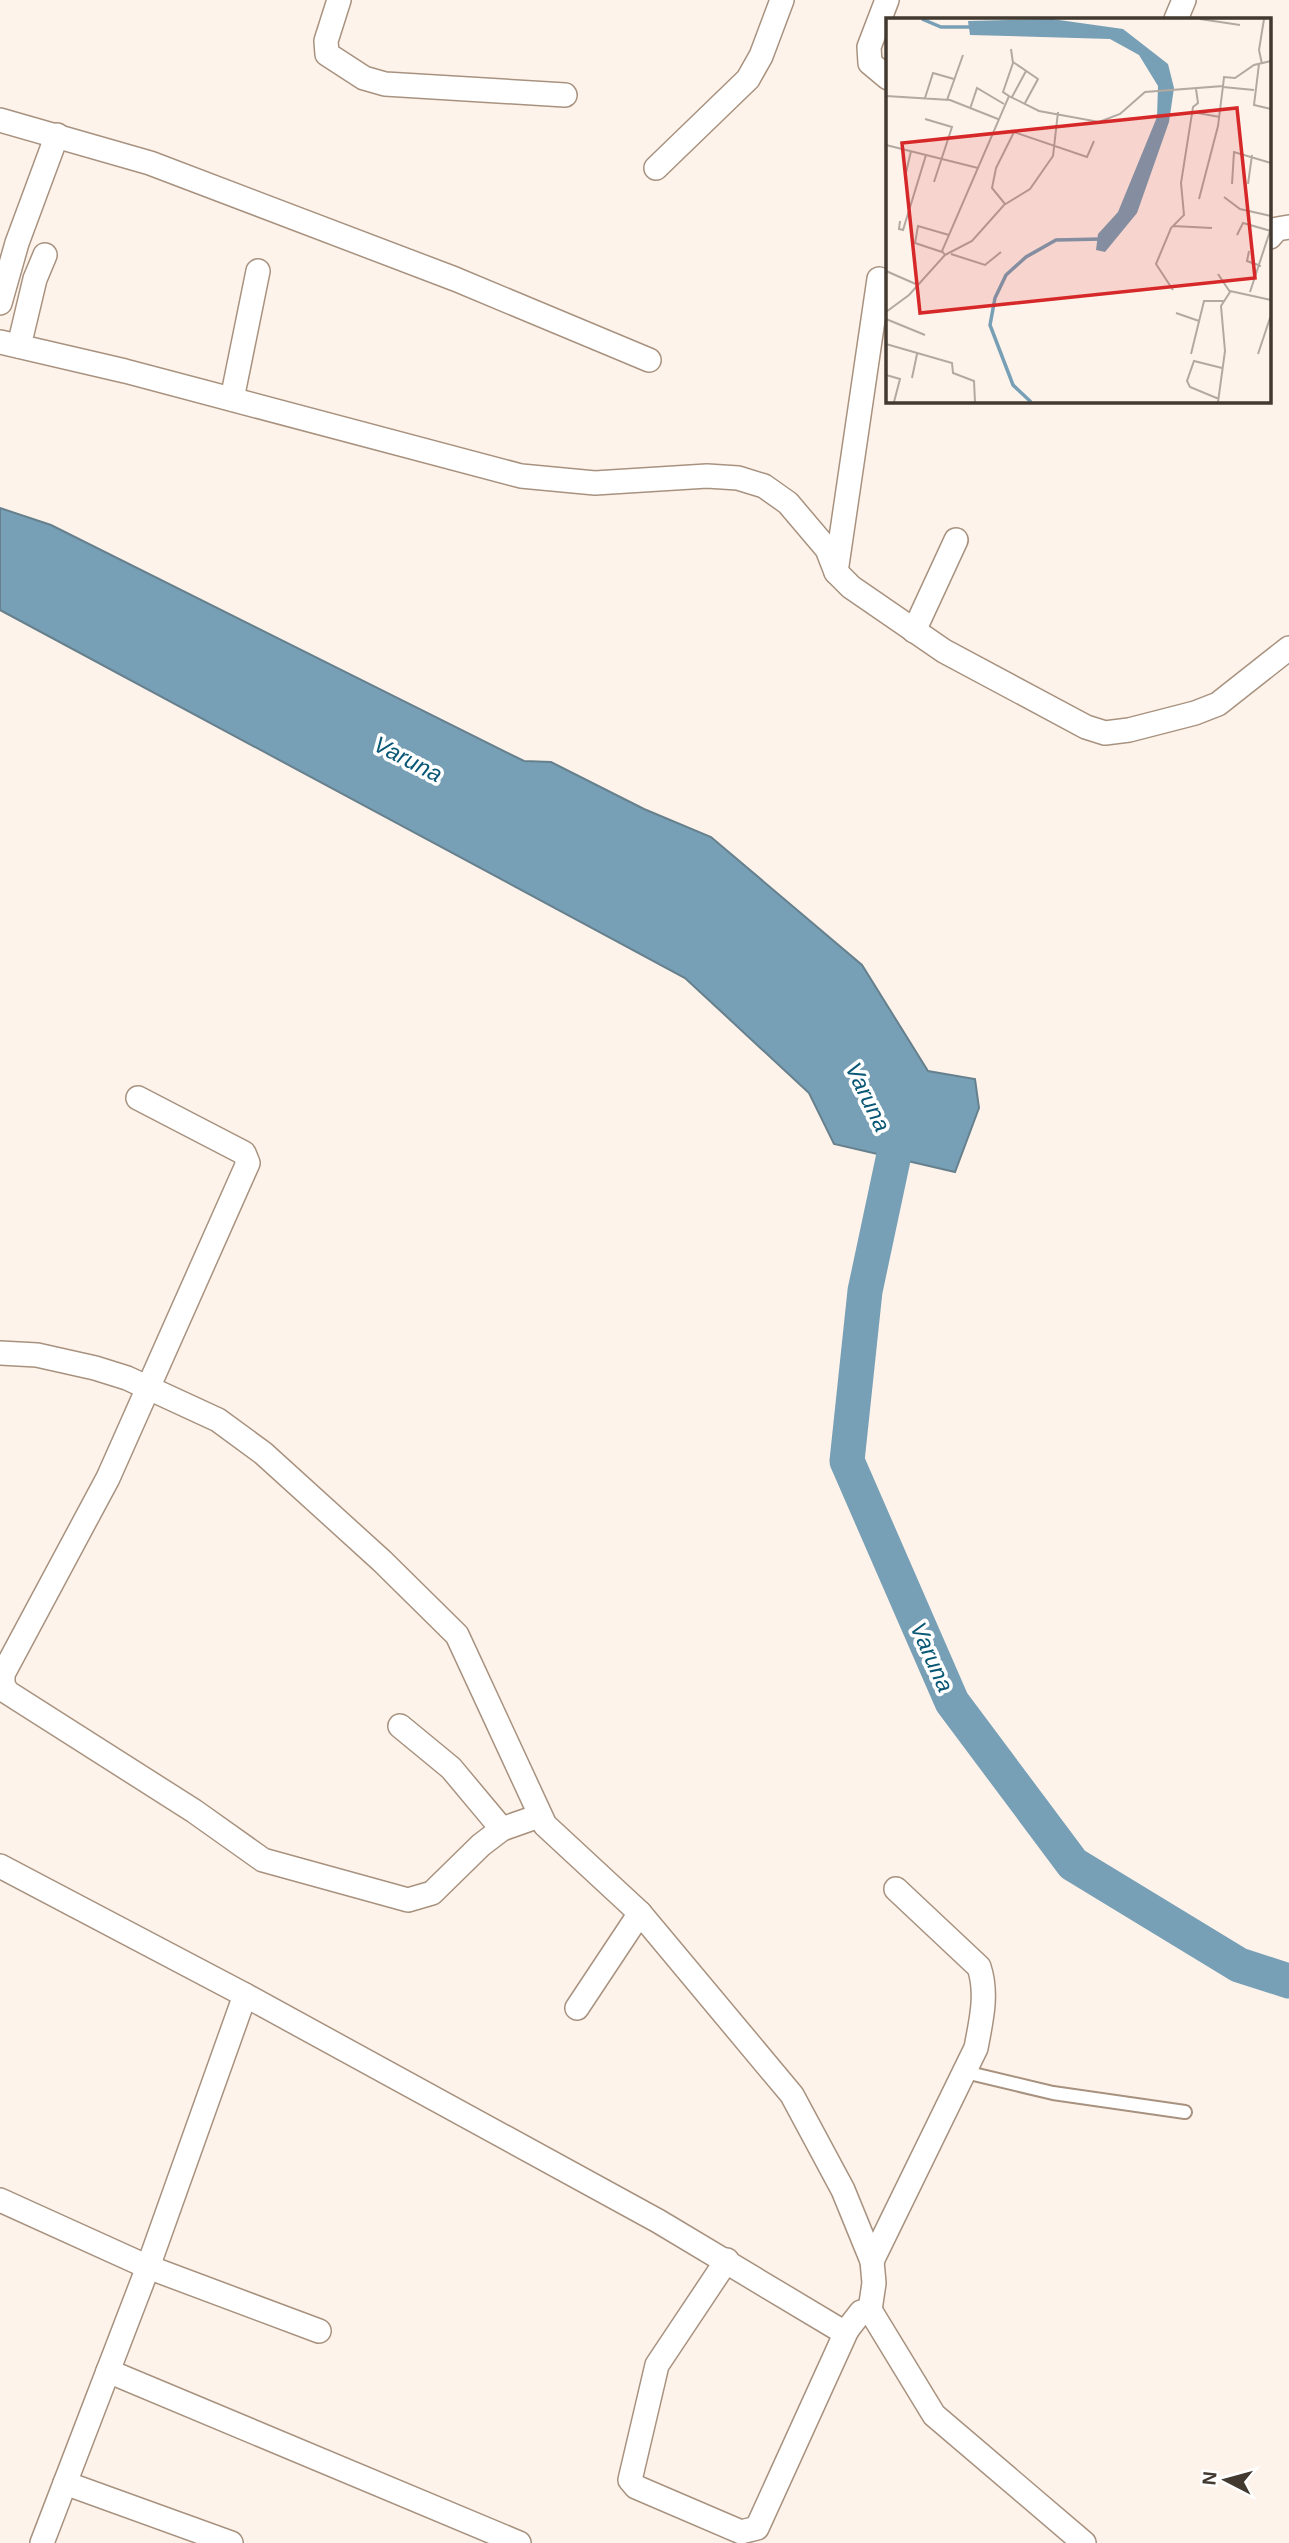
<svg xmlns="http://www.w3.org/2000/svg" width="1289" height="2543" viewBox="0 0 1289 2543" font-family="Arial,sans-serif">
	<rect width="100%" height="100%" fill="#fdf3eb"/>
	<!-- water -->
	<polygon fill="#779fb5" stroke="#67808d" stroke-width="2" points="0,508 51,525 524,761 551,762 644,809 711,837 862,965 928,1071 975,1079 979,1108 955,1172 834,1144 809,1093 685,978 0,610"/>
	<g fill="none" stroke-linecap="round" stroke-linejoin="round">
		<!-- river -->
		<polyline stroke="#779fb5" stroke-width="35" points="877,1115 895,1150 865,1291 847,1461 952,1702 1073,1864 1239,1965 1289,1981"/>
		<!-- service casing -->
		<g stroke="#a8927f" stroke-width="16">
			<polyline id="service" points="965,2072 1053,2093 1185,2112"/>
		</g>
		<!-- minor casing -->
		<g stroke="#a8927f" stroke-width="26">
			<g id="minor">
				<polyline points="339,0 326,41 327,54 364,78 385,84 565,95"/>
				<polyline points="887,0 869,47 870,63 888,78"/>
				<polyline points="1176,19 1184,0"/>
				<polyline points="0,120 150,163 455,279 649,360"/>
				<polyline points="656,168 748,79 761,56 782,0"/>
				<polyline points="1270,237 1277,229 1289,227"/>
				<polyline points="0,303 17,243 57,135"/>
				<polyline points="0,342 125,371 521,476 595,483 707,476 738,478 764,486 788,503 827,549 836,572 851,587 944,651 1086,727 1105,733 1129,730 1195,713 1218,704 1289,648"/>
				<polyline points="19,346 35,279 45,255"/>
				<polyline points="232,399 258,271"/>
				<polyline points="836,572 879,279"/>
				<polyline points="914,631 956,540"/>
				<polyline points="138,1098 244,1153 248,1163 108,1478 3,1674 3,1684 7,1692 194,1811 263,1860 408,1900 432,1893 481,1845 502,1829 539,1816"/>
				<polyline points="0,1353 37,1355 95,1368 127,1378 218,1420 263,1453 382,1561 457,1635 545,1825 640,1913 792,2095 843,2190 872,2261 874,2283 870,2310"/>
				<polyline points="400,1726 451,1768 502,1829"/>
				<polyline points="0,1866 245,1995 658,2221 840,2330 847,2330 861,2312 870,2310 934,2415 1084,2543"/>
				<polyline points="577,2008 640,1913"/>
				<polyline points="0,2200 148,2267 319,2331"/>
				<polyline points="727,2260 657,2365 630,2480 636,2487 741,2532 757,2528 847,2330"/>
				<path d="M872,2261L976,2048C981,2021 988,1994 979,1967L896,1889"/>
				<polyline points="108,2371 519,2543"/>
				<polyline points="65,2483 231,2543"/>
				<polyline points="42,2543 148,2267 245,1995"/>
			</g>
		</g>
		<!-- service -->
		<use href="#service" stroke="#fff" stroke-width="12"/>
		<!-- minor -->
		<use href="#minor" stroke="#fff" stroke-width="23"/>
	</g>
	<g text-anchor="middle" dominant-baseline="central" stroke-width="7" stroke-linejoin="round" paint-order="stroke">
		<!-- water labels -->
		<g font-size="23" font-style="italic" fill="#085775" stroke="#fff">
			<text transform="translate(408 759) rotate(27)">Varuna</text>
			<text transform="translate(868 1097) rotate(64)">Varuna</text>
			<text transform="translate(932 1657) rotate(66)">Varuna</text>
		</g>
	</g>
	<!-- overview -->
	<g transform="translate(886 18)">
		<rect width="385" height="385" fill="#fdf3eb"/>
		<path d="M166,1L237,11L282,46L288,70L283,104L251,195L219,234L210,232L212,216L232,194L271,99L272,68L253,37L224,21L84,17L82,3Z" fill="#779fb5"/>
		<path fill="none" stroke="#779fb5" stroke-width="3.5" d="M36,1L55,9H89M145,384L127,367L104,307L109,280L120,257L140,239L170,222L216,221"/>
		<path fill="none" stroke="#b2a9a1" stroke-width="2" d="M314,1L354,7M127,44L152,61L139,85M373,46L368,87L385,91M376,46L373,32L378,1M337,69L368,72M0,78L64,82L112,101M123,78L117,74L127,45L125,31M126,79L140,53M39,80L47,55L68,61M61,82L77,37M84,91L91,70L118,86M306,94L334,99M39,101L66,109L48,164M0,127L92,150M19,159L25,133M346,166L348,134L385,145M362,166L366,137M338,179L354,191L385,198M313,181L332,108L337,68M119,186L106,170L110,150L128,114L201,139L208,123M14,203L13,211L17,212L40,137M287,208L326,210M351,217L357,205L385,213M363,233L361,243L375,248M56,234L29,225L32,208L63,217M65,236L99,247L115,234M59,237L86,223L118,187L144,171L167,138L172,94M0,253L32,267M287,272L270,246L285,210L298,197L295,165L307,89L312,85L310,71M344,273L385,282M364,274L385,210M0,294L23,277L59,237L56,233L123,78L153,93L213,104L234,96L259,74L337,68L338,59L349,60L368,47L385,43M290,295L313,303M0,301L39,317M0,326L66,345L67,355L88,363L89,384M305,336L318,283H338M372,336L385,297M0,357L14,361L8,384M26,360L31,336M333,381L304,369L301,363L308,343L336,350M332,384L339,333L335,288L344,274L332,256"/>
		<path fill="#d62828" fill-opacity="0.15" stroke="#d62828" stroke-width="3.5" d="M351,90L369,260L34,295L16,125Z"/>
		<rect width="385" height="385" fill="none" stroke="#423931" stroke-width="3.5"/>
	</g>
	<!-- north arrow -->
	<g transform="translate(1226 2480) rotate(276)" stroke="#ffffff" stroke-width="5" paint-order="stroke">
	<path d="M0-5L12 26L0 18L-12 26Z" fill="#423931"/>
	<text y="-10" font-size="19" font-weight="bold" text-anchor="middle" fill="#423931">N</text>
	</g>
</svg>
